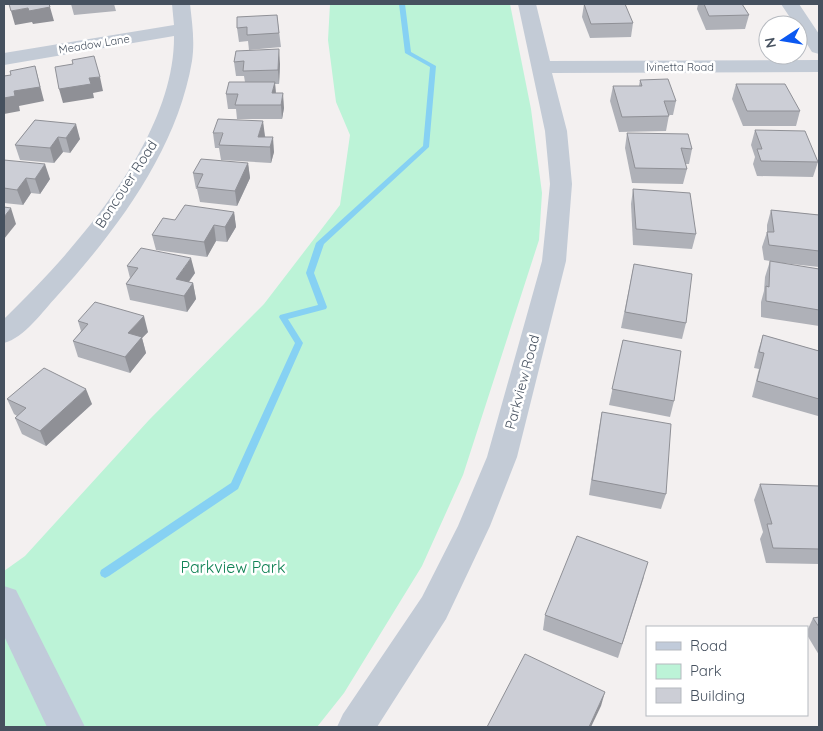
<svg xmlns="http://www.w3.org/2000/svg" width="823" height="731" viewBox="0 0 823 731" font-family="Quicksand,sans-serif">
	<rect width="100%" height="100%" fill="#f3f0f0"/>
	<!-- green -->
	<polygon fill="#bcf3d7" points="330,4 510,4 531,109 542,193 539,240 463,475 422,566 344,693 317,727 4,727 4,571 25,556 149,420 264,304 340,205 350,135 336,102 328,40"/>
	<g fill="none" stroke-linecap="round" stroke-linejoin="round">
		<!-- stream -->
		<polygon fill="#86d1f3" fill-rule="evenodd" points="399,4 405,4 411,52 436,66 429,147 324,244 314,273 327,307 326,309 288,319 303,343 238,489 109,576 105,578 101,576 100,573 101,570 231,483 295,343 279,317 280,315 318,305 306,273 316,243 423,146 430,67 405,53"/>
		<!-- street -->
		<g fill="#c3cbd6" fill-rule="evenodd">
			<path d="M172,4H190C192,23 195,41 192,61C177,150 117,230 57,296C43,311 24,338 4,343V319C74,251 175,139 174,36L4,65V53L174,25Z"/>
			<polygon points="518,4 536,4 550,61 819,60 819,72 552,73 567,131 572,184 566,261 517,457 490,526 446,619 377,727 337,727 343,714 422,597 458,526 487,457 542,261 550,184 545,131"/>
			<polygon points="781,4 799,4 819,34 819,54 812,52 798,30 798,25 795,25"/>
		</g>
		<!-- secondary -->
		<polygon fill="#c1cbda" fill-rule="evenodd" points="4,586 16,590 85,727 47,727 4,636"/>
	</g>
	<!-- wall -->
	<g fill="#afb1b8">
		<polygon points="71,4 114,4 116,11 74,15"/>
		<polygon points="584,4 633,23 631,37 590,38 582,17"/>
		<polygon points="698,4 742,4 749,15 745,29 706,30 697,9"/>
		<polygon points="277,15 281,47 249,50 248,41 239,42 237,28"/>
		<polygon points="236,51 280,64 279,84 275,84 276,93 284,108 282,119 237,119 236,109 228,109 226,94 245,82 244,76 236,76 234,62"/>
		<polygon points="640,80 676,101 673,115 669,115 666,131 619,132 610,101 613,86 639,86"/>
		<polygon points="736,84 800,111 796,126 743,126 732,99"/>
		<polygon points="35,120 80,139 70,153 63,152 54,163 20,160 15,145"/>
		<polygon points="755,130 818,162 813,177 757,176 753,164 755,157 751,145"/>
		<polygon points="213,133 265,136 274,152 271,163 221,160 219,148 215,148"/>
		<polygon points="627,133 692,149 689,164 685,164 687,169 683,184 632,183 625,148"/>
		<polygon points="4,160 50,179 40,194 31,193 23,205 4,203"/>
		<polygon points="248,163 250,178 237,206 200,202 197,189 196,189 193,173"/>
		<polygon points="633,189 696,234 692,249 633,245 631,204"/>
		<polygon points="771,210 819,215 819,267 773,262 819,269 819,326 761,317 761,302 764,291 765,277 770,261 764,260 762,247 767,232 767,225"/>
		<polygon points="234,212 236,227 227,242 216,241 207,257 156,250 152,235 175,220"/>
		<polygon points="634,264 686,323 682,339 621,328"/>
		<polygon points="127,266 195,273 189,282 193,283 196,299 187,312 130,300 126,284 130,278"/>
		<polygon points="78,321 148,332 142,338 146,353 130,373 78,357 73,341 81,331"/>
		<polygon points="763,335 819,351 819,414 818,416 752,397 759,369 754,368 758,351"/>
		<polygon points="623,340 674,401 670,417 609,405"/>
		<polygon points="7,399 92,404 46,446 22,434 15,418 17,416 14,414"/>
		<polygon points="602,412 666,494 661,509 589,495 599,428"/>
		<polygon points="760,484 819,486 819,564 766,563 760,539 763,532 754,500"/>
		<polygon points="644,577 618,658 543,630 545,615"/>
		<polygon points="819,617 819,655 807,635 807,631 813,618"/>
	</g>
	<!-- shaded-wall -->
	<g fill="#8f9096">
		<polygon points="50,7 54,21 33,24 32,22 15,25 11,11 28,8"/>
		<polygon points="279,49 280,64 279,84 278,70"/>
		<polygon points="35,66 44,101 19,106 20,111 4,114 4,98 14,91"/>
		<polygon points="100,77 103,91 93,93 94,98 63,103 59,89 89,78"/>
		<polygon points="275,82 276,97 272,93"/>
		<polygon points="283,93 284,108 282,119 281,105"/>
		<polygon points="263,121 265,136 262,147 258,137"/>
		<polygon points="76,124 80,139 70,153 66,138"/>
		<polygon points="58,137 63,152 54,163 50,148"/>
		<polygon points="273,137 274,152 271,163 270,147"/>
		<polygon points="248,163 250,178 237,206 235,191"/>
		<polygon points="45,164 50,179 40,194 35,179"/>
		<polygon points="26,178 31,193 23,205 17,190"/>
		<polygon points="11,208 16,224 4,239 4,217"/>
		<polygon points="234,212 236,227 227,242 225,227"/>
		<polygon points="214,225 216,241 207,257 204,242"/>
		<polygon points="191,258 195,273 179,295 176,279"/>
		<polygon points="193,283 196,299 187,312 184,296"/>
		<polygon points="144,316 148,332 142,338 146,353 130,373 125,357 128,333"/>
		<polygon points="86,389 92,404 46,446 40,431"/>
		<polygon points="605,692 601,706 591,727 589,727"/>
	</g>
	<!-- building -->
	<g fill="#ccced6" stroke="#8f9096">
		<polygon points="9,4 49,4 50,7 29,11 28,8 11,11"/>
		<polygon points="584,4 625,4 633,23 591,24"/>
		<polygon points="704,4 742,4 749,15 709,16"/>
		<polygon points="277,15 279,33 247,35 247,27 237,28 237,17"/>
		<polygon points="279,49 278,70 243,71 244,61 234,62 236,51"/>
		<polygon points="94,56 100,77 89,78 91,84 59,89 55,67 73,64 72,60"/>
		<polygon points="35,66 40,87 14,91 15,96 4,98 4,76 11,75 10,71"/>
		<polygon points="668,79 676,101 664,101 669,116 622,117 613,86 642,86 640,80"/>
		<polygon points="229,82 275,82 272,93 283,93 281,105 235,105 238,94 226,94"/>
		<polygon points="736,84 785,84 800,111 747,111"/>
		<polygon points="218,119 263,121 258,137 273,137 270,147 219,145 223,133 213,133"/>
		<polygon points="35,120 76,124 66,138 58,137 50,148 15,145"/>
		<polygon points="755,130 805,131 818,162 761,161 757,149 762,149"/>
		<polygon points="627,133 688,134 692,149 681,148 687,169 635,168"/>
		<polygon points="201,159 248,163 235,191 197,187 203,174 193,173"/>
		<polygon points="4,160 45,164 35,179 26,178 17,190 4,188"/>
		<polygon points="633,189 690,193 696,234 636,229"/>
		<polygon points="185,205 234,212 225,227 214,225 204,242 152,235 163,218 175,220"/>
		<polygon points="4,207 11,208 4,217"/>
		<polygon points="771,210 819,215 819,251 769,245 767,232 774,232"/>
		<polygon points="141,248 191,258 176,279 193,283 184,296 126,284 138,268 127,266"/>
		<polygon points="770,261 819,269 819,310 766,301 766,286 769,287"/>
		<polygon points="634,264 692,274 686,323 625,312"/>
		<polygon points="95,302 144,316 128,333 142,337 125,357 73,341 88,324 78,321"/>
		<polygon points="763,335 819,351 819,399 757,381 764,353 759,352"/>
		<polygon points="623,340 681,351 674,401 612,389"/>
		<polygon points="44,368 86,389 40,431 15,418 26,408 7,399"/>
		<polygon points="602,412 671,424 666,494 592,480"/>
		<polygon points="760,484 819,486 819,549 773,548 767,524 772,524"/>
		<polygon points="577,536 648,562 622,644 545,615"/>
		<polygon points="819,617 819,627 813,618"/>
		<polygon points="525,654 605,692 589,727 487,727"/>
	</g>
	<g text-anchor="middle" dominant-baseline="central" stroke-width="5" stroke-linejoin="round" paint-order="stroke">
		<!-- far-street labels -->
		<g font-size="11" fill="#46515f" stroke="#fff">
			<text transform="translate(94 44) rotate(-9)">Meadow Lane</text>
			<text x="680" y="67">Ivinetta Road</text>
		</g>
		<!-- street labels -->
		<g font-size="14" fill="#46515f" stroke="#fff">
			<text transform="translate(126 184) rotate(-57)">Boncouer Road</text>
			<text transform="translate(522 382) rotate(-75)">Parkview Road</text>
		</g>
		<!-- near-park labels -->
		<g font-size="16" fill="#108254" stroke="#fff">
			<text x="233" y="567">Parkview Park</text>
		</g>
	</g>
	<!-- border -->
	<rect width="823" height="731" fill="none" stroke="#46515f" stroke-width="10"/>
	<!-- legend -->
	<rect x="646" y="626" width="162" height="90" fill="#ffffff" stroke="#b5b9bf"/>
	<rect x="656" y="642" width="25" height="8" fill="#c1cbda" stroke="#b5b9bf"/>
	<text x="690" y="651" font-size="15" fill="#46515f">Road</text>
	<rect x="656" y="664" width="25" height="15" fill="#bcf3d7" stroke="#b5b9bf"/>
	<text x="690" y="676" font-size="15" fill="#46515f">Park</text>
	<rect x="656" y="688" width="25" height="15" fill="#ccced6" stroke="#b5b9bf"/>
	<text x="690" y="701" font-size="15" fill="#46515f">Building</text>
	<!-- north arrow -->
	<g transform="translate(783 40) rotate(258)"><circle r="24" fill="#ffffff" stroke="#b5b9bf"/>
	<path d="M0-4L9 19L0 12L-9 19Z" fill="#0b58f1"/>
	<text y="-8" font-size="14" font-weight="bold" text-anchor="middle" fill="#46515f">N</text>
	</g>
</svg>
